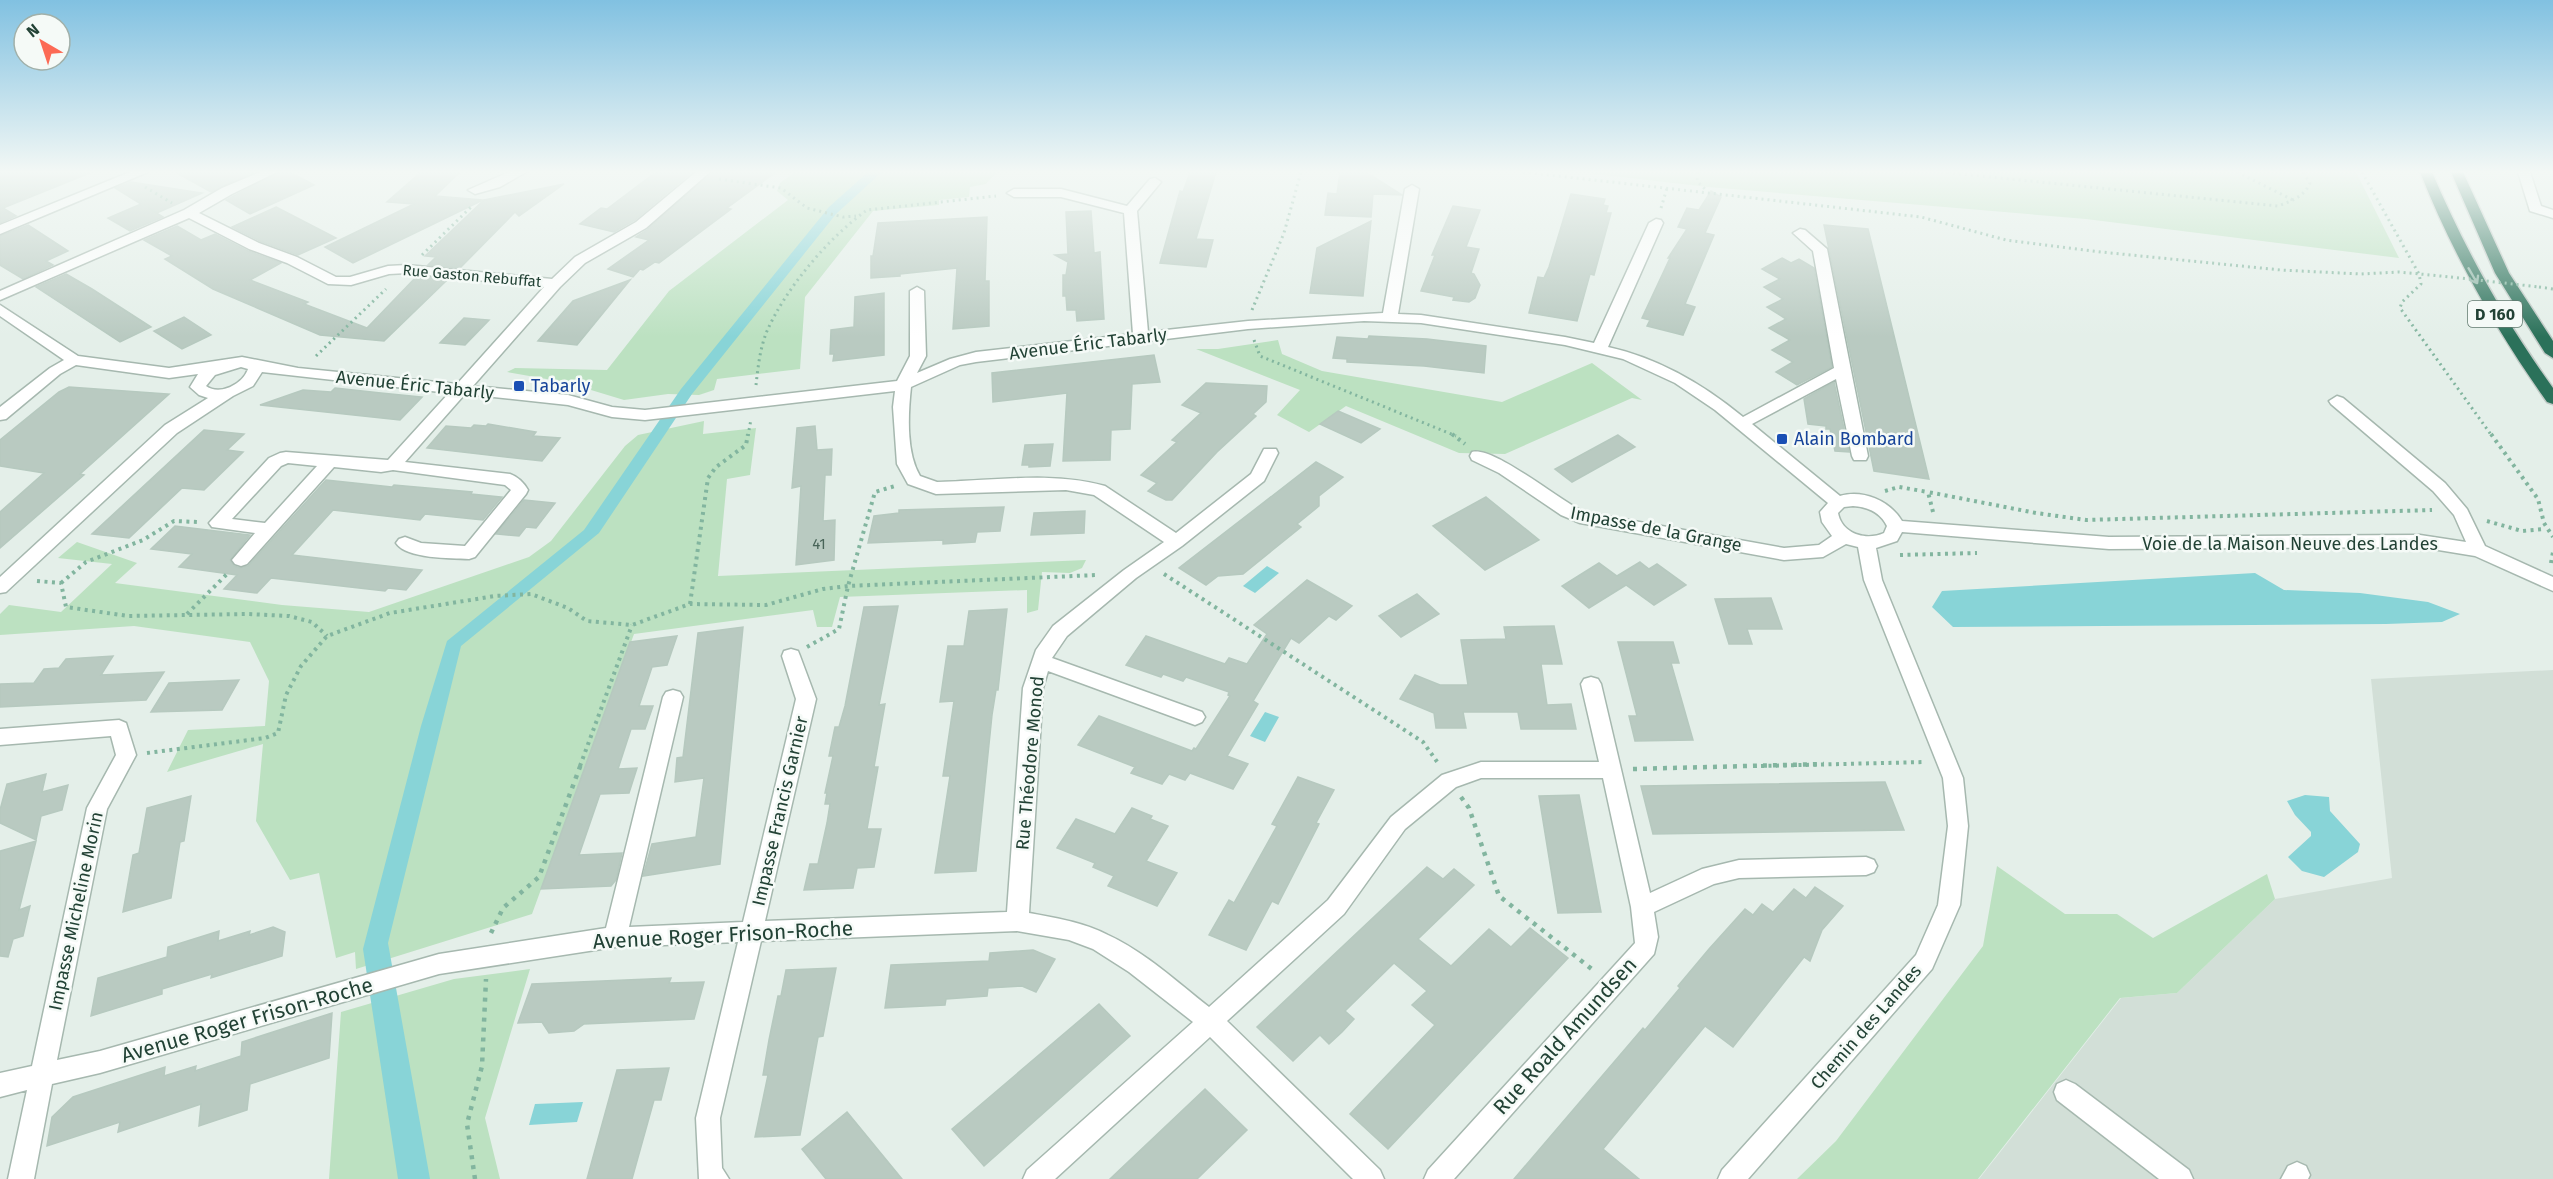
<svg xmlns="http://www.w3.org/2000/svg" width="2553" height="1179" viewBox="0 0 2553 1179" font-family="'Fira Sans',sans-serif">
	<rect width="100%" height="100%" fill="#e4efe9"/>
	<!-- built -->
	<polygon fill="#d2dfd7" points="2553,670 2553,1179 1979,1179 2121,998 2177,993 2275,899 2392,878 2371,679"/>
	<!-- green -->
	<g fill="#bce1c1">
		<polygon points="795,172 997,172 986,184 970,187 969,197 939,200 939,205 873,211 805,297 800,369 717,379 714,390 699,395 668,394 624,400 591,390 592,387 507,372 515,368 607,370 669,291 788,200 777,191 780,183"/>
		<polygon points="1578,172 2356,172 2399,258 2086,219 1708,187"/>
		<polygon points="1278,340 1282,354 1322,371 1502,402 1592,363 1642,400 1632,398 1505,454 1459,453 1346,406 1309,432 1277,415 1300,390 1196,349 1218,349"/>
		<polygon points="704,421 703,434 756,428 750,475 727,479 718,576 1086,560 1082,568 1070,573 1042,572 1038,610 1027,613 1027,590 840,597 832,627 817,627 813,610 634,634 532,914 356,969 355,952 336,958 319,873 290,880 256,821 263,744 167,772 188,730 265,726 269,681 250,642 134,626 0,635 0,614 9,605 61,612 112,564 58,558 77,542 137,563 115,583 282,605 369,612 529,557 551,541 625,446 638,435"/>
		<polygon points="1997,866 2065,914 2117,914 2153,938 2267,874 2275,899 2177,993 2120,998 1978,1179 1797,1179 1836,1141 1983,946"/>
		<polygon points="530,969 485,1118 500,1179 329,1179 341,1012 454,979"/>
	</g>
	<!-- water -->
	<g fill="#88d4d7">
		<polygon points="868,172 882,172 836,214 692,394 599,533 461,646 388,943 430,1179 398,1179 363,949 421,726 447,641 584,530 681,389 829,207"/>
		<polygon points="1267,566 1279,573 1255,593 1243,586"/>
		<polygon points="2255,573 2284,590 2360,593 2428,602 2460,614 2442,622 2386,624 1953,627 1932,607 1942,591"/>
		<polygon points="1265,712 1279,717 1265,742 1250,736"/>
		<polygon points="2305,795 2329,797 2330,811 2360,844 2358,852 2324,877 2302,871 2288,857 2311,836 2311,832 2295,815 2287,801"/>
		<polygon points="583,1102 577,1122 529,1125 535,1104"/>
	</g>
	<!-- building -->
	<g fill="#b9cac1" stroke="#b6c9bf" stroke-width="1.5">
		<polygon points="0,172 89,172 90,173 3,208 16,216 0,223"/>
		<polygon points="175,172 254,172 211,192"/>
		<polygon points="279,172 290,172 314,185 250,214 226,200"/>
		<polygon points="421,172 460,172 435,196 483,200 353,263 325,247 414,204 387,202"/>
		<polygon points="656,172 692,172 635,220 614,232 580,224 601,208 607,209"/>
		<polygon points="712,172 776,172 727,208 731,209 659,263 655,262 643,270 640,269 633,277 608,269 649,240 636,237 647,230"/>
		<polygon points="1190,172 1216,172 1196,239 1213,240 1206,267 1160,263 1180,191 1183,192"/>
		<polygon points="1340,172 1366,172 1402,195 1373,194 1371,217 1325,215 1328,193 1337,194"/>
		<polygon points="131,182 202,193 157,213 148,208 163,217 130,231 108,218 141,204 115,188"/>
		<polygon points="564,184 519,216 515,212 460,268 428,265 436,257 425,256 484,200"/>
		<polygon points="1711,191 1721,197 1705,233 1714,235 1685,304 1695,307 1683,335 1647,326 1650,320 1642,318 1670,258 1668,258 1687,229 1678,227 1687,208 1699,210"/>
		<polygon points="1571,194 1605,199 1603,205 1608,206 1606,213 1611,213 1594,275 1590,274 1577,321 1529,313 1538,277 1544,278 1549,267"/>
		<polygon points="1453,206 1480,210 1466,247 1479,249 1471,273 1474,274 1480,285 1475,298 1469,302 1453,300 1454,297 1421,291 1435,255 1432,255"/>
		<polygon points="276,207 336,238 298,255 260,241 232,227"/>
		<polygon points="1091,211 1094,253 1100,252 1104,319 1077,321 1076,310 1067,310 1066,296 1063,296 1063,275 1066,275 1068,262 1055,255 1068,254 1066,212"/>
		<polygon points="987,217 985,281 989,281 989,326 953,329 957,268 900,274 900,276 871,278 871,256 873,256 878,223"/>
		<polygon points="1371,221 1363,296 1310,293 1317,248"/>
		<polygon points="28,225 68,251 46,261 53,265 23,279 0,265 0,236"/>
		<polygon points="1824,225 1868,229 1929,479 1874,471"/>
		<polygon points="177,226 201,240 215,234 248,251 281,263 250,280 308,302 304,304 367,328 417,276 448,279 384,341 320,335 213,289 165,259 172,256 144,240"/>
		<polygon points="1782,258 1791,263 1799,259 1814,268 1832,367 1797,385 1776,372 1793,362 1772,350 1790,340 1769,328 1786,319 1767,307 1783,299 1764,287 1780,279 1762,269"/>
		<polygon points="66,274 92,289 151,327 120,342 36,287"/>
		<polygon points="630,280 577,345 538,341 573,301"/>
		<polygon points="884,293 884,355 833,361 834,354 830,354 831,330 854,327 855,297"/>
		<polygon points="184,317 211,335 182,349 154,331"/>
		<polygon points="464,318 489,320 465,345 440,343"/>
		<polygon points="1369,336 1427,339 1486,346 1484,373 1424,366 1347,362 1347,359 1333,358 1337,337 1368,339"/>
		<polygon points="1154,355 1160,382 1132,384 1130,429 1111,430 1110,460 1063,461 1067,393 993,402 992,373"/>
		<polygon points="1834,382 1849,452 1835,451 1830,429 1826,429 1826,426 1808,424 1804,399"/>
		<polygon points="1206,383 1267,386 1266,402 1253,414 1256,416 1217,452 1172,500 1166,500 1148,491 1157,483 1141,475 1177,442 1172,440 1201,413 1182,405"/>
		<polygon points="69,387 169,394 80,474 84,475 0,548 0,512 44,473 0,466 0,440 59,392"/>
		<polygon points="335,388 381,393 422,397 400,420 260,405 303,390 331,392"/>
		<polygon points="1338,411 1380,429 1361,443 1320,424"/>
		<polygon points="488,424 536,432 533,436 560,438 542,461 427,448 446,426 471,428 474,425 486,426"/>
		<polygon points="815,426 817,450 832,449 831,475 825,475 823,521 835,520 834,560 796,565 801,486 792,488 797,428"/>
		<polygon points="204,430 244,434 227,450 243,452 204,490 182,488 129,538 92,534"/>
		<polygon points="1618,435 1635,447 1572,482 1555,469"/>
		<polygon points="1053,444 1050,466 1029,467 1029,465 1022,465 1025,445"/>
		<polygon points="1316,462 1343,477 1319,496 1319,506 1297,524 1301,527 1243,574 1218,576 1206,585 1179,568"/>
		<polygon points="326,480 392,487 394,485 472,492 471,494 502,497 483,520 425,514 420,520 333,510 292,555 422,570 406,590 388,588 385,591 271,578 257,593 224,589 237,575 179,567 192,554 151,549 175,526 250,535 230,560 234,566 240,568 248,566"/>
		<polygon points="1486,497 1539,540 1485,570 1433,526"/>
		<polygon points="524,500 555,503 536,528 526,527 519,536 496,534"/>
		<polygon points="1004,507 1000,531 977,532 975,542 943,544 943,540 868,543 874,516 899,513 899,510"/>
		<polygon points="1085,511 1084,533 1031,535 1034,513"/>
		<polygon points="1640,562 1649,569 1657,564 1686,585 1654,605 1626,585 1589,608 1562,586 1599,563 1617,576"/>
		<polygon points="1307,580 1352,606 1336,620 1329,616 1299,643 1291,638 1253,701 1258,704 1227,756 1248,764 1233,789 1190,773 1185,780 1169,774 1162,784 1131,773 1135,767 1078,745 1099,716 1192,751 1194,748 1196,749 1230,696 1228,695 1229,692 1186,677 1183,681 1163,674 1161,677 1126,665 1146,636 1225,664 1229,658 1247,664 1267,634 1254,625"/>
		<polygon points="1417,594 1439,614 1401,637 1379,616"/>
		<polygon points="1771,598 1782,629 1747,629 1752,644 1729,644 1715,599"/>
		<polygon points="898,606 879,705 885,704 874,767 878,767 867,829 881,829 874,867 857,868 853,888 804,890 810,864 818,864 827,823 830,804 825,804 827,793 825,793 833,756 829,756 835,727 839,727 845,706 864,607"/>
		<polygon points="1007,609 998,690 996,690 992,715 976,871 935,873 950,776 943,776 954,701 940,702 948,646 964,646 969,611"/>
		<polygon points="1554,626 1562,664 1541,664 1547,705 1571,704 1576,729 1521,729 1518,712 1463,712 1466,728 1436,728 1434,713 1400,699 1415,675 1440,685 1468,685 1461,640 1506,639 1504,627"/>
		<polygon points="743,627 720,864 643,876 652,844 696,837 704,778 675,782 677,758 683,757 698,633"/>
		<polygon points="677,636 667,665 652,667 639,706 653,706 645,729 631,729 618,769 637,768 629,793 600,794 579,855 622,853 616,880 611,886 541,889 630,642"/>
		<polygon points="1618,642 1673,642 1679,663 1671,663 1693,740 1635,741 1629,716 1637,716"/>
		<polygon points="113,656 101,675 164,672 146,700 0,707 0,684 34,683 44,669 59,668 66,659"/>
		<polygon points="239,680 222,710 151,712 169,683"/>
		<polygon points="46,774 42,792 68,785 62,810 41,816 36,840 0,823 0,810 7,784"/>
		<polygon points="1298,777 1334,790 1316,823 1319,824 1278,904 1272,901 1246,950 1209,935 1229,900 1234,903 1277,826 1272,824"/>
		<polygon points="1885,782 1904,830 1653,834 1641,786"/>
		<polygon points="1579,795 1601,912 1558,913 1539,796"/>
		<polygon points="191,796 184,841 180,842 171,898 123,912 133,855 139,853 147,808"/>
		<polygon points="1132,808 1152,816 1150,819 1168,826 1146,861 1177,873 1157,906 1108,886 1114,876 1093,867 1095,863 1057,848 1076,819 1115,834"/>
		<polygon points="36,841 19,910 30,906 23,936 13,939 8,957 0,956 0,851"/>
		<polygon points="1427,867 1443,879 1454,869 1474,885 1418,939 1451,966 1489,929 1511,947 1530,928 1568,958 1388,1149 1350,1114 1435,1025 1412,1005 1427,991 1394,963 1345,1011 1354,1019 1342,1032 1329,1044 1320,1035 1293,1061 1257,1027"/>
		<polygon points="1815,887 1843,906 1822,930 1810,961 1804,957 1733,1047 1705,1026 1603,1149 1639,1179 1514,1179 1643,1028 1645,1030 1680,988 1678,986 1709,949 1745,909 1753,915 1762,904 1773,912 1794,889 1806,898"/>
		<polygon points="273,927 285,932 282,956 211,978 212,974 162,989 162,994 91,1016 98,978 167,957 168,947 219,931 218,941 250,931 249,935"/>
		<polygon points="1033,950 1055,959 1036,992 1022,986 988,988 987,996 946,999 945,1005 885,1008 891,965 989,961 990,953"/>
		<polygon points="836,968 823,1036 818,1037 800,1135 755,1137 768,1075 763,1075 769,1040 778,996 781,996 786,970"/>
		<polygon points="671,978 669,983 704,982 694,1019 584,1024 574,1031 549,1033 542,1022 518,1023 532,984"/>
		<polygon points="1099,1004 1130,1036 984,1166 952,1129"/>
		<polygon points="332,1013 329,1058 250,1084 247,1110 199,1126 201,1104 118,1132 120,1122 47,1146 52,1117 73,1097 165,1067 164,1076 196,1066 195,1071 241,1056 242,1042"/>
		<polygon points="669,1068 661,1100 654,1100 632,1179 587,1179 617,1070"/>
		<polygon points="1205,1089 1247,1130 1197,1179 1110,1179"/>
		<polygon points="847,1112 902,1179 826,1179 802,1149"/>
	</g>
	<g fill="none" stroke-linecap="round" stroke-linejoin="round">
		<!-- minor casing -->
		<g stroke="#a6b8af" stroke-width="3">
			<g id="minor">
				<polygon points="130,172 148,172 0,234 0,225"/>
				<path d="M260,172H277L232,194L199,213L259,243L297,257L336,277H350L388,266L407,265L552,279L575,257L636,222L696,172H710L646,228L585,263L560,287L473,386L568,395L612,407L645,410L897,381L910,356V291L917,287L924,291L926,356L917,373L950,359L976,352L1133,334L1124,213L1061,197H1014L1007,193L1014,189H1061L1127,206L1150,179L1155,178L1161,182L1137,211L1148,332L1248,321L1383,313L1405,189L1412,185L1419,189L1398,314L1421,315L1565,337L1594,343L1649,223L1656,219L1661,220L1663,223L1608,347C1658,358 1703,384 1743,417L1834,368L1813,251L1793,233L1800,229L1805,230L1827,249L1868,456L1866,460H1854L1852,456L1836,379L1752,424L1840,496C1863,489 1890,501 1902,521L2109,537L2420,535L2466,542L2454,515L2433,491L2331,404L2329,401L2337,396L2343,398L2445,483L2467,509L2485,546L2553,577V591L2475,556L2420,547L2109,549L1902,532L1897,541L1876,548L1882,580L1963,778L1968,826L1960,905L1932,969L1748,1179H1718L1722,1170L1916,955L1938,905L1948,826L1943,778L1864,580L1858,547L1846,544L1823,557L1784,560L1580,523L1561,515L1499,473L1472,460L1470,456L1472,452C1494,446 1560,501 1584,512L1784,548L1819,545L1832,536L1822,522L1820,512L1828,503L1715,410L1675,383L1623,359L1565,345L1421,323L1364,321L1248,329L976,362L960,365L911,387C908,415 906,452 920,476L937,482C992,481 1052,471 1105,486L1176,533L1251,474L1264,449H1276L1278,453L1264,481L1182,546L1136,578L1067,636L1052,658L1202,712L1205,717L1202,722L1195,725L1048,671L1043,688L1029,913C1056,918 1083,922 1108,935C1145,952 1177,982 1209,1007L1328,900L1391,817L1442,775L1481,762H1599L1581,684L1584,679L1591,677L1598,679L1601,684L1650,893L1702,869L1739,860L1866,857L1874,860L1877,866L1874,872L1866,875L1739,878L1714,884L1654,912L1658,937L1654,954L1454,1179H1424L1428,1170L1635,943L1631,907L1603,778H1481L1456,787L1405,829L1344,914L1227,1021L1380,1170L1384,1179H1353L1210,1037L1055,1179H1023L1027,1170L1193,1022L1129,972L1093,949L1069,940L1017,931L761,941L720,1118L722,1168L729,1179H699L696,1118L738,942L615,947L439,974L100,1073L52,1084L34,1179H8L27,1090L0,1097V1073L32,1066L87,808L116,755L111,736L0,745V729L119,720L126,723L136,755L107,809L57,1060L100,1051L439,954L606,928L663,697L666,692L673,690L680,692L683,697L629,927L743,922L796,699L782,656L784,651L791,649L798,651L800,656L816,699L765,921L1007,912L1023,688L1036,650L1053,626L1124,570L1164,542L1094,495L1066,490L936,494L908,484L897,464L893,407L895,391L645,420L612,417L568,405L465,394L405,462L510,474C518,477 524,483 528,490L526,494L475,557L469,559C451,558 406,559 396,543L399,539L405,537L421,543L465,546L511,490L505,485L393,470L381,472L334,467L247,564L241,566L235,564L232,560L255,533L212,527L209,523L269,458L280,453L286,452L388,460L449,393L262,372L253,386L233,396L177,433L6,592L0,593V577L165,425L208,398L199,395L190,387L198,374L169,378L76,365L60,374L6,419L0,420V407L50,368L64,360L0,316V305L78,356L169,368L242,357L298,368L457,384L544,287L407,273L389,274L351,285L328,284L287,263L249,249L189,218L0,300V291L184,210L222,188ZM241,367L248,369C243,384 220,396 206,386L215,375ZM288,463L317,466L265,523L232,519L281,466ZM1853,506C1868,507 1880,512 1887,526L1884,533C1866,541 1842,534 1838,513L1844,507Z"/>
				<polygon points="509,172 526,172 500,187 475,194 468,190"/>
				<polygon points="2518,172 2530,172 2541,206 2553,210 2553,218 2530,211"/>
				<polygon points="2066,1080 2075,1084 2189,1170 2193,1179 2159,1179 2057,1100 2054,1092 2057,1084"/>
				<polygon points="2297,1162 2306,1166 2310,1175 2308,1179 2281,1179 2288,1166"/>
			</g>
		</g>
		<!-- highway casing -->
		<g stroke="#c1cac6" stroke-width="3">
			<g id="highway">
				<path d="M2420,172H2432C2465,249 2504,320 2553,388V404L2547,402C2496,330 2453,255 2420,172Z"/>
				<polygon points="2451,172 2463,172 2509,273 2553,341 2553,358 2545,353 2495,273"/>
			</g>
		</g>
		<!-- path-far2 -->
		<g stroke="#82b59f" stroke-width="3" stroke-dasharray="2 4" stroke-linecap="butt">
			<polyline points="1523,172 1921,217 2006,240 2101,252 2281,270 2361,274 2399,272 2451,277"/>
			<polyline points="1698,172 1697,181 1707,191"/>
			<path d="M1941,172L2278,206C2291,201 2304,197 2310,183L2303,172"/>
			<polyline points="2237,172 2293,200"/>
			<polyline points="2362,172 2419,274 2421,284 2402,302 2400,308 2492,436"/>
			<polyline points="719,179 781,188 807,208 843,217 856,216"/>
			<polyline points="145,187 172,203"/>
			<polyline points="1661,208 1667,188"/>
			<polyline points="422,255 472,206"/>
			<polyline points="2539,287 2553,289"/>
			<polyline points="1252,310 1284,233 1301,172"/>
			<polyline points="1254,340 1260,356 1456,436"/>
			<polyline points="316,356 386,289"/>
			<path d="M756,385C758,367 760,348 767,331C786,288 829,237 867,210L996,196"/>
			<polyline points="748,436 751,419"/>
		</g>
		<!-- path-far1 -->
		<g stroke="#82b59f" stroke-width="4" stroke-dasharray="3 4.5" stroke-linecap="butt">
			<polyline points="1452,434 1465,444"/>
			<polyline points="2491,434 2538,499 2544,523 2553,537"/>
			<polyline points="1885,491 1899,487 1928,492"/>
			<polyline points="1933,512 1928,492 2036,513 2086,520 2432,510"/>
			<polyline points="2487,521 2522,531 2544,529"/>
			<polyline points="1900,555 1977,553"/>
			<polyline points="2551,563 2553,552"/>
			<polyline points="1164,574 1423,742 1438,763"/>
			<polyline points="37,581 61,583 66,607 128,616 249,614 289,616 312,622 327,636"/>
			<polyline points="61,583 86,562 143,540 174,521 197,522"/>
			<polyline points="690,604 708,478 716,467 746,445 748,434"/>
			<polyline points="187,614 228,573"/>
			<polyline points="807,647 839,629 848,586 875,492 895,486"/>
			<polyline points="147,753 265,738 278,733 286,695 301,666 327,636 390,613 495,596 531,594 568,608 587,621 632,625 690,604 766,605 823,589 848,586 1096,575"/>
			<polyline points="580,766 632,625"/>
			<polyline points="1761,766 1925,762"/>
		</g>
		<!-- path -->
		<g stroke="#82b59f" stroke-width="4.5" stroke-dasharray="4 6" stroke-linecap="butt">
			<polyline points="1633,769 1824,764"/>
			<polyline points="1461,797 1469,808 1499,896 1593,970"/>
			<polyline points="491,933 503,908 539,877 581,764"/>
			<polyline points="475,1179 467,1124 482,1066 486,979"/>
		</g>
		<!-- minor -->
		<use href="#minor" fill="#fff" fill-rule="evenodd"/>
		<!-- highway -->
		<use href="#highway" fill="#2b715a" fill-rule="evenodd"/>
		<!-- path-bridge -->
		<polyline stroke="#82b59f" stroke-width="3" stroke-dasharray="2 4" stroke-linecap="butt" points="2451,277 2539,287"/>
	</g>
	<!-- one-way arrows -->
	<defs><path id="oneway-shaft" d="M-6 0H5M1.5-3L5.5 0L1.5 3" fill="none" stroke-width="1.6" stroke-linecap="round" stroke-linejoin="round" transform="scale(1.5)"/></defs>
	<use stroke="#90b6a8" href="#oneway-shaft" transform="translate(2473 276) rotate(60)"/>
	<!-- sky -->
	<linearGradient id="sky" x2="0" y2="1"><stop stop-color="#81c1e1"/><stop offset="0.51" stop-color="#f3f8f5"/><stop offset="1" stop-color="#f3f8f5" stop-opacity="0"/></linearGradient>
	<rect width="2553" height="337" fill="url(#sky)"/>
	<!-- markers -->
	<g fill="#1a4fb4" stroke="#f5faf7" stroke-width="2">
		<rect x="513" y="380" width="12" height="12" rx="3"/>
		<rect x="1776" y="433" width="12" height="12" rx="3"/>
	</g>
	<g text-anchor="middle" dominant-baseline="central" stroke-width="5" stroke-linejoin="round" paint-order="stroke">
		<!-- far-street labels -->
		<g font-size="15" fill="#224235" stroke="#f5faf7">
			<text transform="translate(472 276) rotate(5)">Rue Gaston Rebuffat</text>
		</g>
		<!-- number labels -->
		<g font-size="15" fill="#486458">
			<text x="819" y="544">41</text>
		</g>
		<!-- shield labels -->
		<rect fill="#f5faf7" stroke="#61796f" stroke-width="1.5" x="2468" y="301" width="54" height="26" rx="4.5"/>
		<g font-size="16" font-weight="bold" fill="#224235">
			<text x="2495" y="314">D 160</text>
		</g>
		<!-- street labels -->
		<g font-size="18" fill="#224235" stroke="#f5faf7">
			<text transform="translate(1088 344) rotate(-7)">Avenue Éric Tabarly</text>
			<text transform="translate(415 385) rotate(6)">Avenue Éric Tabarly</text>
			<text transform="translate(1656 529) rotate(11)">Impasse de la Grange</text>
			<text x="2290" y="544">Voie de la Maison Neuve des Landes</text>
			<text transform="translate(1030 763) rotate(-85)">Rue Théodore Monod</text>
			<text transform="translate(780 811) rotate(-77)">Impasse Francis Garnier</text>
			<text transform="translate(76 911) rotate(-78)">Impasse Micheline Morin</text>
			<text transform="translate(1866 1027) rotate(-49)">Chemin des Landes</text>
		</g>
		<!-- transit labels -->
		<g font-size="18" fill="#164399" stroke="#f5faf7" text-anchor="start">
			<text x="531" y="386">Tabarly</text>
			<text x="1794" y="439">Alain Bombard</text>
		</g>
		<!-- near-street labels -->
		<g font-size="21" fill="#224235" stroke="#f5faf7">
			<text transform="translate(723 935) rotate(-3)">Avenue Roger Frison-Roche</text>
			<text transform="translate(247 1020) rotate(-16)">Avenue Roger Frison-Roche</text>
			<text transform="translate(1565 1036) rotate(-48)">Rue Roald Amundsen</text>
		</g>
	</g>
	<!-- north arrow -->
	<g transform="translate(42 42) rotate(321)"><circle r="28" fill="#f5faf7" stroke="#a1b0a9" stroke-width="1.5"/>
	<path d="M0-4.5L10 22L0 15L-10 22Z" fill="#fc6a55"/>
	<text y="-9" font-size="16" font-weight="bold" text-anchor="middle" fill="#224235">N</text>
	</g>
</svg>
